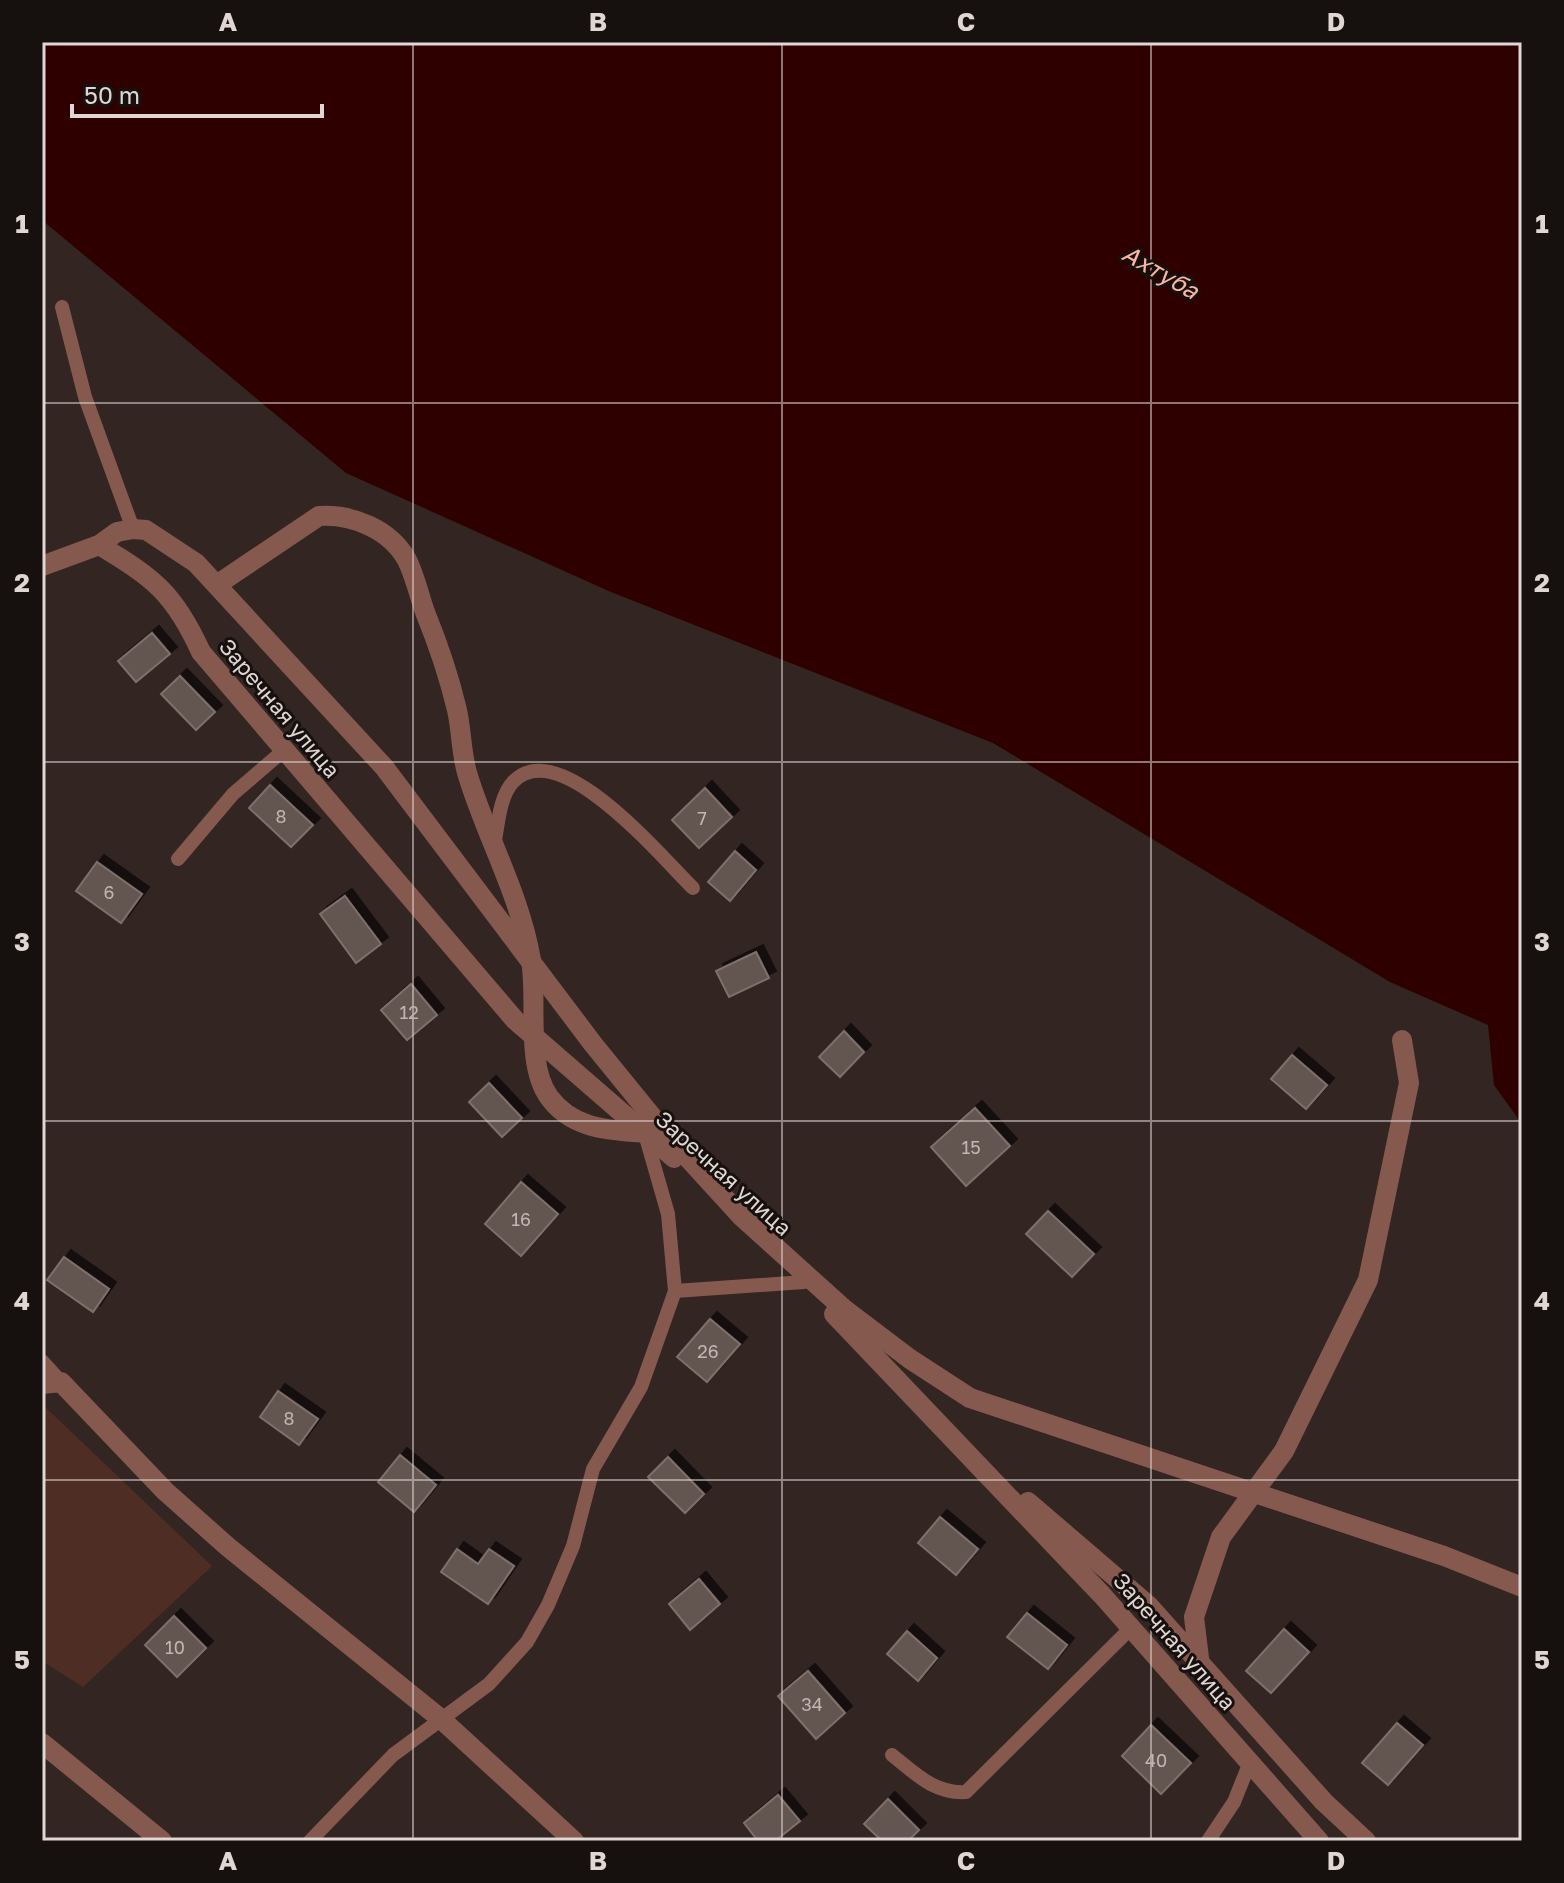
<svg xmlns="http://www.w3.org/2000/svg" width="1564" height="1883" viewBox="0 0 1564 1883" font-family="'Golos Text',sans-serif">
	<defs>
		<filter id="shadow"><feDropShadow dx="7" dy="-7" stdDeviation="0" flood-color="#0009"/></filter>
	</defs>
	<rect width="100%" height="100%" fill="#322522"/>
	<!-- green -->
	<polygon fill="#4e2d24" points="42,1404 212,1566 83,1687 42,1661"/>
	<!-- water -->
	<polygon fill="#2e0000" points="42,42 1522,42 1522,1124 1494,1085 1488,1025 1390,982 993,743 611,592 346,473 42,220"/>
	<!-- building -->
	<g fill="#645450" stroke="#7f6f6a" stroke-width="2" filter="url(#shadow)">
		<polygon points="152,633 170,654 136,682 118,661"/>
		<polygon points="180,676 215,712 196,730 161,694"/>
		<polygon points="270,785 313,825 291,847 249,808"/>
		<polygon points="705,788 732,817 699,848 672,820"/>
		<polygon points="735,851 756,870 730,901 708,882"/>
		<polygon points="97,862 142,894 121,923 76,891"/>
		<polygon points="345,896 381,944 356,963 320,914"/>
		<polygon points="756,952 769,978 729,997 716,971"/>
		<polygon points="411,984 437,1015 407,1040 381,1010"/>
		<polygon points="844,1031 864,1052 840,1077 819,1057"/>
		<polygon points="1292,1055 1327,1085 1306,1109 1271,1079"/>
		<polygon points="489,1083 522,1118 502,1137 469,1102"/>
		<polygon points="975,1108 1010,1146 966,1186 931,1147"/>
		<polygon points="521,1182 558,1214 521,1256 485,1224"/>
		<polygon points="1048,1211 1094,1254 1072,1277 1026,1234"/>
		<polygon points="64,1257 109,1289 93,1312 47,1280"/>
		<polygon points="710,1319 740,1344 707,1382 677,1357"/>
		<polygon points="278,1391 318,1419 299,1445 260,1417"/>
		<polygon points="400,1455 436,1485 414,1512 378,1482"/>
		<polygon points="668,1457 704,1494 685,1513 648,1477"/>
		<polygon points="940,1517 978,1549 956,1575 918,1543"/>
		<polygon points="457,1549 478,1564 489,1549 514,1566 488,1604 441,1572"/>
		<polygon points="699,1579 720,1604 690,1630 669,1604"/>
		<polygon points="1027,1613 1067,1645 1048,1669 1007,1637"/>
		<polygon points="174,1616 206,1648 177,1677 145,1645"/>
		<polygon points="1284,1629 1309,1652 1271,1693 1246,1671"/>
		<polygon points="907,1631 937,1658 918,1681 887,1654"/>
		<polygon points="808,1671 845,1713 816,1739 778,1696"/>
		<polygon points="1397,1723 1423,1745 1388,1785 1362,1763"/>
		<polygon points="1151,1725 1191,1763 1161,1794 1122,1756"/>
		<polygon points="778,1795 800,1821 775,1841 758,1841 744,1823"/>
		<polygon points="888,1799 919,1830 908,1841 882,1841 864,1824"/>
	</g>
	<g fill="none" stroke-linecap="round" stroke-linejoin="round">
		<!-- lane -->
		<g stroke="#86594e" stroke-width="14">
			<polyline points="62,307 85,397 133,529"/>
			<path d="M494,846C498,827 499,797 513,782C559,733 662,858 693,888"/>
			<polyline points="178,859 233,794 283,751"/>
			<polyline points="675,1291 804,1282"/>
			<polyline points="42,1361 61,1382"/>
			<path d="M892,1755C915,1773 934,1794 966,1792L1131,1628"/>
			<polyline points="310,1841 393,1755 489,1684 527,1642 548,1605 573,1546 593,1469 641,1387 675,1291 668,1214 645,1134"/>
			<polyline points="1208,1841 1234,1802 1250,1762"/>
		</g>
		<!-- street -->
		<g stroke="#86594e" stroke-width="20">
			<path d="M99,545C154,578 174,593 201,652L515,1020L674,1158"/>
			<polyline points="42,566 99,545 117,532 133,529 146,530 196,563 384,767 593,1044 667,1135 741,1216 844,1309 910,1359 970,1398 1444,1556 1522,1587"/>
			<path d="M218,584L319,516C352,514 390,529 407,560C415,576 419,595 425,612C438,644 449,676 457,710C462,732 461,755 468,776C487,838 520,895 531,960C538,999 525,1064 549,1097C573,1130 610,1130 647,1133"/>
			<polyline points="834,1314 1102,1595 1319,1841"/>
			<polyline points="42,1384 61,1382 165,1491 228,1547 441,1719 574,1841"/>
			<polyline points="1028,1502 1148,1605 1324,1802 1366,1841"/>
			<polyline points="1199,1658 1194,1617 1221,1537 1284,1451 1368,1280 1409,1083 1402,1040"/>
			<polyline points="42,1743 162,1841"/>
		</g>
	</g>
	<!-- grid -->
	<path fill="none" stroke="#e0d6d4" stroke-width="2" stroke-opacity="0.55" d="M413,42V1841M782,42V1841M1151,42V1841M42,403H1522M42,762H1522M42,1121H1522M42,1480H1522"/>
	<g text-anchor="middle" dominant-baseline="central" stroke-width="6" stroke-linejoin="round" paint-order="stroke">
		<!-- number labels -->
		<g font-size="18" fill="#c1b6b3">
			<text x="281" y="816">8</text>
			<text x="702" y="818">7</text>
			<text x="109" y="892">6</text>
			<text x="409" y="1012">12</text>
			<text x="971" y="1147">15</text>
			<text x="521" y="1219">16</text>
			<text x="708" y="1351">26</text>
			<text x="289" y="1418">8</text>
			<text x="175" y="1647">10</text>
			<text x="812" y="1704">34</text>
			<text x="1156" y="1760">40</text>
		</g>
		<!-- street labels -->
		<g font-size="22" fill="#e0d6d4" stroke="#16100e">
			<text transform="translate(280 708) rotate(50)">Заречная улица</text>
			<text transform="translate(724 1173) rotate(42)">Заречная улица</text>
			<text transform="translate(1175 1641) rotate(49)">Заречная улица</text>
		</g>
		<!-- water labels -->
		<g font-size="24" font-style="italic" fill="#fbb5a2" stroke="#16100e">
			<text transform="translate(1161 271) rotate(30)">Ахтуба</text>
		</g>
	</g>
	<!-- border -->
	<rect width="1564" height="1883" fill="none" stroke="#16100e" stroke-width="88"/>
	<!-- scale -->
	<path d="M72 104v12h250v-12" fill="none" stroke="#e0d6d4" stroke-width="4"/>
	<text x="84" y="104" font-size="24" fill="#e0d6d4" stroke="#16100e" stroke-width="6" paint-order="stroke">50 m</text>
	<rect x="44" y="44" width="1476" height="1795" fill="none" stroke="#e0d6d4" stroke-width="3"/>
	<g font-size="26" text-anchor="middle" font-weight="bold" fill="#e0d6d4">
		<text x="228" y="31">A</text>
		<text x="598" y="31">B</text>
		<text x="966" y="31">C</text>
		<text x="1336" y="31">D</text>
		<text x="22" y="233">1</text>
		<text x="1542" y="233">1</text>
		<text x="22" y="592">2</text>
		<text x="1542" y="592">2</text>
		<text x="22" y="951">3</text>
		<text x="1542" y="951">3</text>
		<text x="22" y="1310">4</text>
		<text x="1542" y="1310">4</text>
		<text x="22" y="1669">5</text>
		<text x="1542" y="1669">5</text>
		<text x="228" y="1870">A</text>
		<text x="598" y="1870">B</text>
		<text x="966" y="1870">C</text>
		<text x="1336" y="1870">D</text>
	</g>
</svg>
